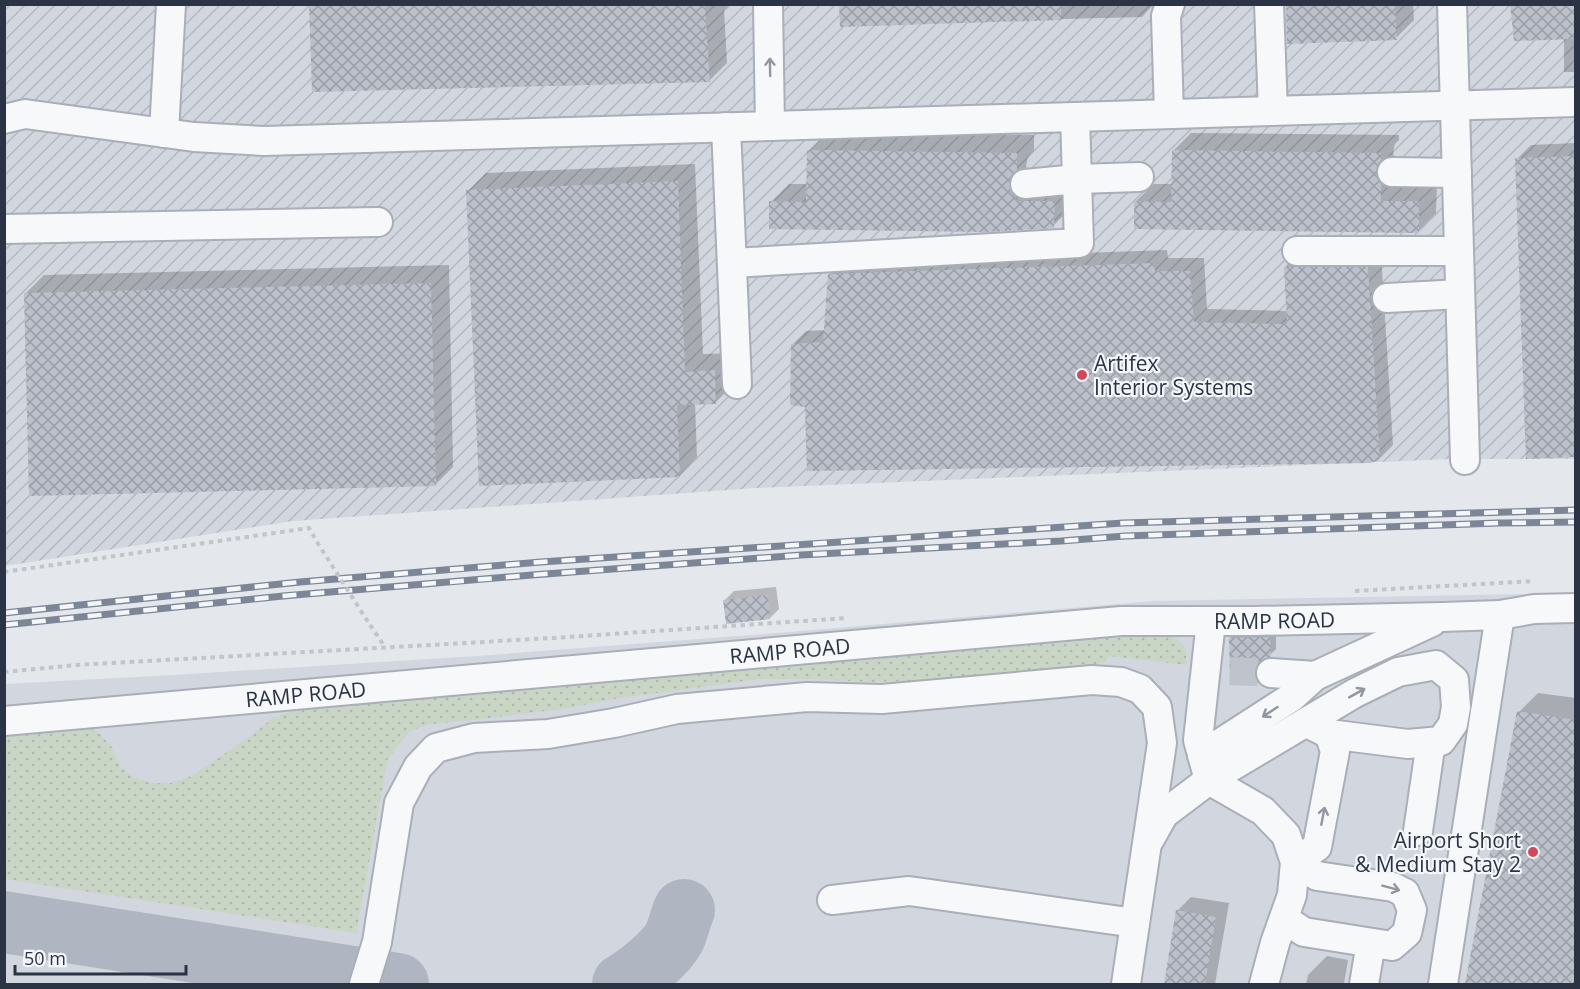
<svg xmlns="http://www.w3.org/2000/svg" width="1580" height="989" viewBox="0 0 1580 989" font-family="'Open Sans',sans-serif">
	<defs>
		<pattern id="industrial-furrows" width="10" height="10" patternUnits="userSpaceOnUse" patternTransform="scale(1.5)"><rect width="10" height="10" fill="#d2d6de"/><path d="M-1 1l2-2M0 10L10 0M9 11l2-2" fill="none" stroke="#b4b8c0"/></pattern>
		<pattern id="grass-dots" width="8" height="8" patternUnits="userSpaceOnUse" patternTransform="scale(1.5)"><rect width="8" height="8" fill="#c9d6c5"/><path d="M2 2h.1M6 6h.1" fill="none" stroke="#adb8ab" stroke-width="1.8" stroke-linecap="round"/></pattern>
		<pattern id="building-cross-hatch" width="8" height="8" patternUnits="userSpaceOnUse" patternTransform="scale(1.5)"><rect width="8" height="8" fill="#bbc0ca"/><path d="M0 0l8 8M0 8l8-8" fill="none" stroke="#989da6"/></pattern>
	</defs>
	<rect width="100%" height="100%" fill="#e4e7ec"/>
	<!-- built -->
	<polygon fill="#d2d6de" points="1575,593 1575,984 5,984 5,684 174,675 477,656 789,632 1153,601"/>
	<!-- industrial -->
	<polygon fill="url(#industrial-furrows)" points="5,5 1575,5 1575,459 1451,459 756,488 293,521 5,566"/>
	<!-- grass -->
	<polygon fill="url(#grass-dots)" points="1160,630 1174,636 1185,647 1187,665 1109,656 1104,663 961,680 869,682 812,679 760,679 619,698 569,708 474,720 429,724 410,731 388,758 356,933 5,879 4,730 81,724 97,731 111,746 120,766 131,776 150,783 171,783 192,776 253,734 273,718 296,710 407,698"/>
	<!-- shadow -->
	<g fill="#0003">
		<polygon points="311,4 730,4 724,10 727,63 709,81"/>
		<polygon points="840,4 1154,4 1142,17 841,25"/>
		<polygon points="1287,4 1413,4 1414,20 1396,38"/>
		<polygon points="1511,4 1576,4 1576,72 1564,72 1564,38"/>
		<polygon points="827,133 1034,135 1034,150 1028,157 1026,166 1029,175 1072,184 1071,208 1053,226 771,202 789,184 808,184 809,151"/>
		<polygon points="1191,133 1399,135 1399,140 1395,144 1393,152 1395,161 1437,184 1436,213 1418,231 1135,202 1154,184 1173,184 1173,151"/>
		<polygon points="1576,143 1576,456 1527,457 1517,159 1531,145"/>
		<polygon points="695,164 703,354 732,353 734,384 716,402 695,403 697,457 679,476 468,191 486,173"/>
		<polygon points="1167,250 1168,258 1204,258 1207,309 1288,311 1285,267 1299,253 1381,254 1393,445 1379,459 806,406 792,345 806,331 825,330 829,275 843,261"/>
		<polygon points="449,265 453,467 435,485 26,293 44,275"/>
		<polygon points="776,587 779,609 770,618 725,600 734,591"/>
		<polygon points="1236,632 1276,632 1276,649 1270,655 1263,657 1260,664 1261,674 1263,676 1258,682 1231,682 1230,638"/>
		<polygon points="1538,693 1576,698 1576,984 1466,984 1519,712"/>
		<polygon points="1191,897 1229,903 1215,984 1165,984 1177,911"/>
		<polygon points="1327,956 1348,960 1344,984 1306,984 1308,975"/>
	</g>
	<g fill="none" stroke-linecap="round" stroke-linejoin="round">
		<!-- taxiway -->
		<g stroke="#b0b6c1" stroke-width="62">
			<polyline points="4,922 398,984"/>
			<path d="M623,984C638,976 666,953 674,938C678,930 680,919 684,910"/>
		</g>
	</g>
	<!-- building -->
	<g fill="url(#building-cross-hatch)">
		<polygon points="309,4 705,4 710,82 312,92"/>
		<polygon points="839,4 1061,4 1061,20 840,27"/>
		<polygon points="1286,4 1395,4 1397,40 1287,44"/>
		<polygon points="1510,4 1575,4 1575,39 1514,41"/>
		<polygon points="807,150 1017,153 1017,170 1010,177 1009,185 1011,193 1016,198 1016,201 1055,201 1054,228 986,232 769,229 769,201 806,202"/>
		<polygon points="1172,150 1382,153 1382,159 1378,164 1376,171 1377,179 1381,184 1381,201 1419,201 1419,233 1134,229 1134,201 1171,202"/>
		<polygon points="1575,156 1575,457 1526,459 1515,158"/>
		<polygon points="678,181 685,372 715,370 716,404 677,405 680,477 479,486 466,190"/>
		<polygon points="1154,263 1155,271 1190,271 1194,322 1287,324 1284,267 1368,267 1380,460 1370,463 807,471 805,407 790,405 791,344 823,342 828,274"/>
		<polygon points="431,283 436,486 29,496 24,293"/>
		<polygon points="768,595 770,619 726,624 723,600"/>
		<polygon points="1270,637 1271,657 1263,659 1258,663 1255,671 1256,680 1258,683 1230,683 1229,638"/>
		<polygon points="1517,711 1575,720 1575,984 1465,984"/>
		<polygon points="1176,910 1216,917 1205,984 1164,984"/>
	</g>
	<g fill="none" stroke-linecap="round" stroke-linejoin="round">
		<!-- minor-tunnel -->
		<polyline stroke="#bfc3cb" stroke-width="28" stroke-dasharray="28 14" stroke-linecap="butt" points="1230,671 1271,673"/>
		<!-- minor casing -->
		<g stroke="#a9aeb7" stroke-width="32">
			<g id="minor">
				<polyline points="768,4 770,126"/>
				<polyline points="1269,4 1273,111"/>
				<polyline points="1452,4 1465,460"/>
				<polyline points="1169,114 1166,16 1170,4"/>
				<polyline points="4,119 25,114 194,137 264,141 1576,102"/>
				<polyline points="726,127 737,384"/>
				<polyline points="164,133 171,4"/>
				<polyline points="1392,172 1457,173"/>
				<polyline points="1025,184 1077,179 1139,177"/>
				<polyline points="4,229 378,222"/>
				<polyline points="1297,251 1459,251"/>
				<polyline points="732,263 1079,243 1075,117"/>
				<polyline points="1387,298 1460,294"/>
				<polyline points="1211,621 1198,740 1209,780 1263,811 1286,835 1295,862 1292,895 1275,943 1264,984"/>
				<polyline points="1271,673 1315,676 1432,622"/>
				<path id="s1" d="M4,721L1121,621H1254L1442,617L1500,615L1534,609L1576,608"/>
				<polyline points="1202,755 1292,697 1315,676"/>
				<polyline points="1418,831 1431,742"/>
				<polyline points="1150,839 1164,814 1209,780 1355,693 1398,672 1436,665 1454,680 1456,707 1453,724 1441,741 1408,744 1329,734 1307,723"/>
				<polyline points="832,900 909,891 1135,923"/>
				<polyline points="1284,919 1304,932 1392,946 1407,933 1412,910 1405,893 1393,887 1317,876 1295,862 1317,847 1335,751 1329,734"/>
				<polyline points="364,984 377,942 399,803 418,767 436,748 474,738 548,734 614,723 677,709 807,697 882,699 1092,680 1121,682 1140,689 1157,707 1162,743 1126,984"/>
				<polyline points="1364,984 1371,943"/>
				<polyline points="1443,984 1500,615"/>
			</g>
		</g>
		<!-- path -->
		<g stroke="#c2c5cb" stroke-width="4" stroke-dasharray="4.5 4.5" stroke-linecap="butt">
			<polyline points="4,572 309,528 317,542"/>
			<polyline points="1355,591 1533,581"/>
			<polyline points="370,625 385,647"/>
			<polyline points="4,672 77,665 553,638 847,618"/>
		</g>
		<!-- minor -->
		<use href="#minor" stroke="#f7f8fa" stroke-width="28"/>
		<!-- rail casing -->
		<g stroke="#7d8696" stroke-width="7">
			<g id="rail">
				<polyline points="4,613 300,582 541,562 1123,523 1576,510"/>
				<polyline points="4,625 283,596 532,575 801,555 1061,541 1125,536 1499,523 1576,522"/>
			</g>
		</g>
		<!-- rail -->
		<use href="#rail" stroke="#f4f6f9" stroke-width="4.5" stroke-dasharray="14" stroke-linecap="butt"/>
		<!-- path-bridge -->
		<polyline stroke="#c2c5cb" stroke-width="4" stroke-dasharray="4.5 4.5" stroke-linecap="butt" points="317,542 370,625"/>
	</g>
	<!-- one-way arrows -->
	<defs><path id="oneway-shaft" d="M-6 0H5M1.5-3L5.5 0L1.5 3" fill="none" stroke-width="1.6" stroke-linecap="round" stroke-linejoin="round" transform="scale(1.5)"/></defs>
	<g stroke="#9196a0">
		<use href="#oneway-shaft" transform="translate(770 67) rotate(-91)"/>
		<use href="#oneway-shaft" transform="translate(1357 693) rotate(-29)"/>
		<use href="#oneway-shaft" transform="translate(1270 712) rotate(147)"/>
		<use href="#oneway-shaft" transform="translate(1323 816) rotate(-79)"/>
		<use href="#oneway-shaft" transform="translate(1391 888) rotate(15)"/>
	</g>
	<!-- markers -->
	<g fill="#d1495b" stroke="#f4f6f9" stroke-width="2">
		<circle cx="1082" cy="375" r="6"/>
		<circle cx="1533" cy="852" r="6"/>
	</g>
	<g text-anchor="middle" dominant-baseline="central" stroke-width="4.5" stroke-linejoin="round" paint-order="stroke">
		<!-- poi labels -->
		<g font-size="21" fill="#2b3445" stroke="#f4f6f9" text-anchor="start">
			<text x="1094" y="363">Artifex<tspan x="1094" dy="24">Interior Systems</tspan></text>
			<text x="1521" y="840" text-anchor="end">Airport Short<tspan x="1521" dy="24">&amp; Medium Stay 2</tspan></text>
		</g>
		<!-- street labels -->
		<g font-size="21" fill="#2b3445" stroke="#f4f6f9">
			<text stroke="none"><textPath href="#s1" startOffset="1275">RAMP ROAD</textPath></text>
			<text stroke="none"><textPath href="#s1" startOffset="789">RAMP ROAD</textPath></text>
			<text stroke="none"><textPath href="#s1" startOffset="303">RAMP ROAD</textPath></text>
		</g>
	</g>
	<!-- border -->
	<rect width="1580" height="989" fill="none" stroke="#2b3445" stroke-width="12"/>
	<!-- scale -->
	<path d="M15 965v9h171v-9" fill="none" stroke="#2b3445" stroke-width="3"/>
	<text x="24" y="965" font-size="18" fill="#2b3445" stroke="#f4f6f9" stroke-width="4.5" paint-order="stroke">50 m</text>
</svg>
